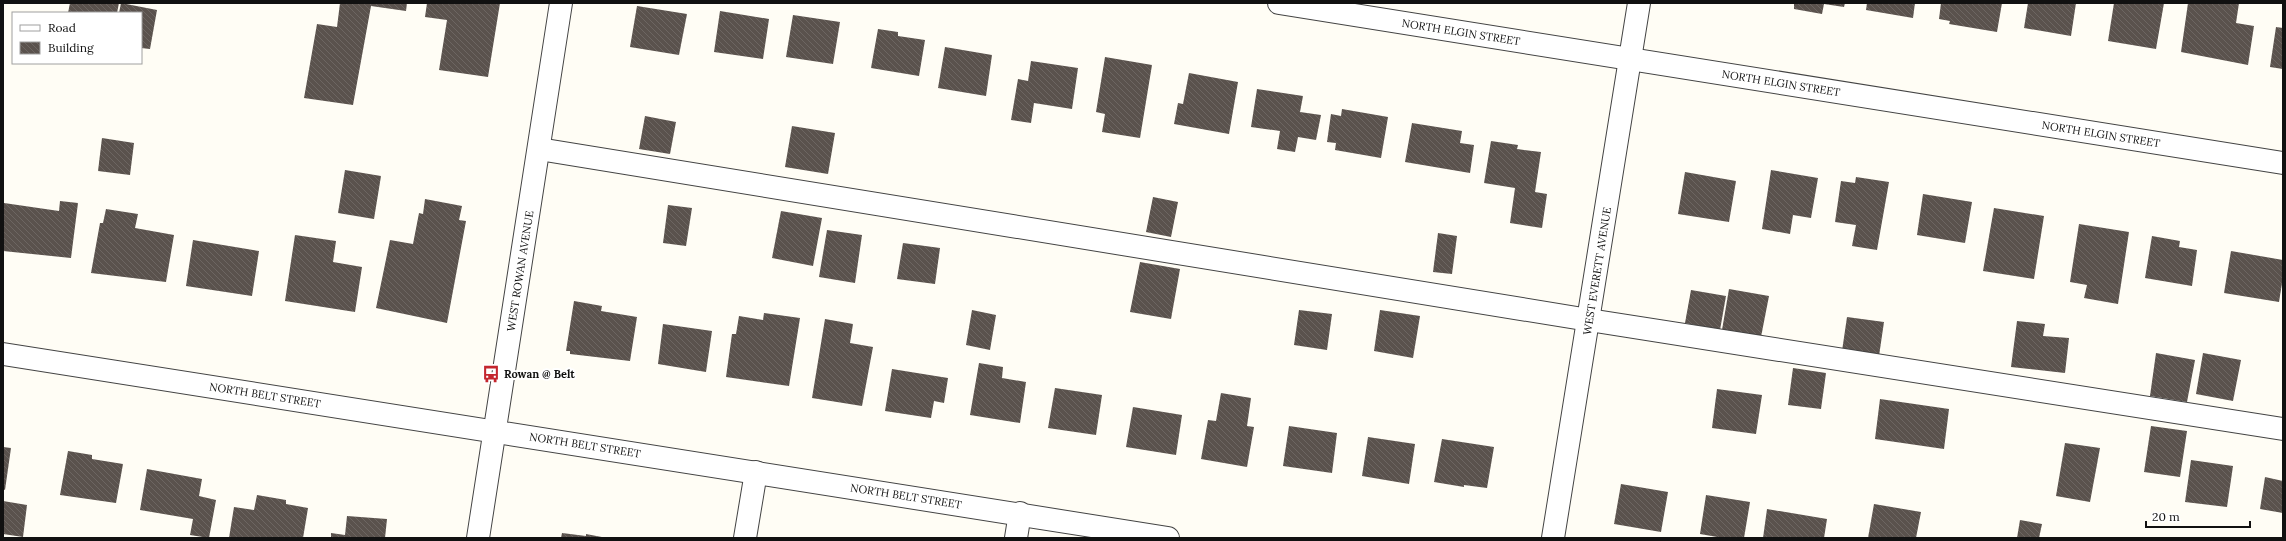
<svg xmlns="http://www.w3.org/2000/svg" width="2286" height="541" viewBox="0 0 2286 541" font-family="Lora,serif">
	<defs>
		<pattern id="building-back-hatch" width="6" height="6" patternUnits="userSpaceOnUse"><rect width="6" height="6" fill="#5a524d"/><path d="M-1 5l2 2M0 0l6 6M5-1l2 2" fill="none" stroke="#6d6662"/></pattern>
	</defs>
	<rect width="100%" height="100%" fill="#fffdf5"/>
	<!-- building -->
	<g fill="url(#building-back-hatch)">
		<polygon points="70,3 119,3 117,13 68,13"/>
		<polygon points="121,3 157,10 150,49 141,48 141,13 119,13"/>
		<polygon points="340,3 407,3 406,11 371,6 353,105 304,98 317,24 337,27"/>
		<polygon points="427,3 500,3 488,77 439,70 447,20 425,17"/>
		<polygon points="1794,3 1845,3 1844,7 1824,4 1822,14 1794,9"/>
		<polygon points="1867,3 1915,3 1913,18 1866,10"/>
		<polygon points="1941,3 2002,3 1997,32 1949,24 1950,21 1939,19"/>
		<polygon points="2028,3 2076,3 2071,36 2024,28"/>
		<polygon points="2114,3 2164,3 2156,49 2108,41"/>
		<polygon points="2188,3 2239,3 2236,23 2254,26 2248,65 2181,52"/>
		<polygon points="637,6 687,14 679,55 630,47"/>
		<polygon points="720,11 769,19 763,59 714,52"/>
		<polygon points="793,15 840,22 833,64 786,57"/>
		<polygon points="2276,27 2283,28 2283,69 2270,67"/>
		<polygon points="878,29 898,32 898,36 925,40 919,76 871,68"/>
		<polygon points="945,47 992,55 986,96 938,88"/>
		<polygon points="1105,57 1152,65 1140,138 1102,132 1105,114 1096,112"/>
		<polygon points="1031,61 1078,68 1072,109 1034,103 1031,123 1011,120 1018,79 1028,81"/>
		<polygon points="1189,73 1238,82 1229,134 1174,124 1178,103 1183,104"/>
		<polygon points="1257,89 1303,96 1300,112 1321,115 1316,140 1298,137 1295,152 1277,149 1280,131 1251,127"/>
		<polygon points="1342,109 1388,117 1381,158 1335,150 1336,143 1327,142 1331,114 1341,116"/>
		<polygon points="645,116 676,122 670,154 639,149"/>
		<polygon points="1412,123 1462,131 1460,143 1474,145 1470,173 1405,162"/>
		<polygon points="792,126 835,133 828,174 785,167"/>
		<polygon points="102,138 134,143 130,175 98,171"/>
		<polygon points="1491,141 1518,145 1517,149 1541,152 1535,192 1547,194 1542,228 1510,223 1515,188 1484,183"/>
		<polygon points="345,170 381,176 374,219 338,213"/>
		<polygon points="1771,170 1818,178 1811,218 1793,215 1790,234 1762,229"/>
		<polygon points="1685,172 1736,181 1729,222 1678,214"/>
		<polygon points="1856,177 1889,182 1877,250 1852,246 1856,225 1835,222 1841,181 1855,183"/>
		<polygon points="1923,194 1972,202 1965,243 1917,235"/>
		<polygon points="1153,197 1178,202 1171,237 1146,232"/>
		<polygon points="425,199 462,206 459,220 466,221 447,323 376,308 390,240 413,244 419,213 423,214"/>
		<polygon points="60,201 78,203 71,258 3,251 4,203 59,211"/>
		<polygon points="668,205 692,208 686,246 663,243"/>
		<polygon points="1994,208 2044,216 2034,279 1983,271"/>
		<polygon points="106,209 138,214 135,228 174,235 166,282 91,273 100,223 103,223"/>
		<polygon points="781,211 822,218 813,266 772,258"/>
		<polygon points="2079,224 2129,232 2118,304 2084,298 2087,285 2070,282"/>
		<polygon points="827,230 862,235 855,283 819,277"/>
		<polygon points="1438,233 1457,236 1452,274 1433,272"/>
		<polygon points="295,235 336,241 333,262 362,267 355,312 285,301"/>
		<polygon points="2152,236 2180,241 2179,247 2197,250 2192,286 2145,278"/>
		<polygon points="193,240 259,251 252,296 186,286"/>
		<polygon points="903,243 940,248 935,284 897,279"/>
		<polygon points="2231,251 2283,260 2283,277 2279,302 2224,293"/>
		<polygon points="1140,262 1180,269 1171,319 1130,312"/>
		<polygon points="1729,289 1769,296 1761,337 1722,330"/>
		<polygon points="1691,290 1726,296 1720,330 1685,323"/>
		<polygon points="574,301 602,306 601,311 637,317 630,361 570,354 570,351 566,351"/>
		<polygon points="972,310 996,315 990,350 966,345"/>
		<polygon points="1299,310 1332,314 1327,350 1294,345"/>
		<polygon points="1380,310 1420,316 1413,358 1374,351"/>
		<polygon points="764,313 800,318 789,386 726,377 732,334 736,334 739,316 763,320"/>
		<polygon points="1847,317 1884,322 1879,356 1842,351"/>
		<polygon points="825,319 853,324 850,343 873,347 862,406 812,398"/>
		<polygon points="2017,321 2045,324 2043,336 2069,338 2065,373 2011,367"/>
		<polygon points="663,324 712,331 706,372 658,364"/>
		<polygon points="2156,353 2195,360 2187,402 2150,396"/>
		<polygon points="2203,353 2241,360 2233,401 2196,394"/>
		<polygon points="979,363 1003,367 1002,378 1026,382 1020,423 970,415"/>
		<polygon points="1793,368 1826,373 1821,409 1788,405"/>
		<polygon points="892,369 948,378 944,403 934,401 931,418 885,411"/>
		<polygon points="1055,388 1102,395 1096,435 1048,428"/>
		<polygon points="1717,389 1762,395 1756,434 1712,428"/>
		<polygon points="1221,393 1251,398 1247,426 1254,427 1247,467 1201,459 1208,420 1216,421"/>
		<polygon points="1880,399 1949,409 1944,449 1875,439"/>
		<polygon points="1133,407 1182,415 1176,455 1126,447"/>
		<polygon points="1289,426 1337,433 1332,473 1283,466"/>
		<polygon points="2151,426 2187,431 2180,477 2144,472"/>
		<polygon points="1368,437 1415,444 1409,484 1362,476"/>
		<polygon points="1442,439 1494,447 1487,488 1464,485 1464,487 1434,482"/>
		<polygon points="2065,443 2100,448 2090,502 2056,496"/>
		<polygon points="3,447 11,448 5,490 3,489"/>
		<polygon points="68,451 92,455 92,459 123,464 116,503 60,495"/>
		<polygon points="2191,460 2233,466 2227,507 2185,502"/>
		<polygon points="147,469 202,479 199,496 216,500 209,538 190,535 193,519 140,510"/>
		<polygon points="2265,477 2283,481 2283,513 2260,509"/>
		<polygon points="1621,484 1668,492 1661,532 1614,524"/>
		<polygon points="257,495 286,500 286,504 308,508 303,538 229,538 234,507 254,510"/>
		<polygon points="1706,495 1750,502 1744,538 1723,538 1700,534"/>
		<polygon points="3,501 27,505 23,537 3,534"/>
		<polygon points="1874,504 1921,512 1916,538 1868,538"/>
		<polygon points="1767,509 1827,519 1824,538 1763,538"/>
		<polygon points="347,516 387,519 385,538 331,538 331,533 345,535"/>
		<polygon points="2020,520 2042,524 2039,538 2017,538"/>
		<polygon points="562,533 586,536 586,534 607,538 561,538"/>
	</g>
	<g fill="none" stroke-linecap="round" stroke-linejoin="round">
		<!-- minor casing -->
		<g stroke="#444" stroke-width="24">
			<g id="minor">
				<polyline points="1279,3 2283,163"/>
				<polyline points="539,149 1589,320 2283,429"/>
				<polyline points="3,354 1168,538"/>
				<polyline points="478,538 561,3"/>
				<polyline points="745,538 756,472"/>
				<polyline points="1016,538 1020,513"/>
				<polyline points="1553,538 1639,3"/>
			</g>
		</g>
		<!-- minor -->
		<use href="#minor" stroke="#fff" stroke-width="22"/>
	</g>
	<!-- icons -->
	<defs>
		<g id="bus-bare" transform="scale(1.38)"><path d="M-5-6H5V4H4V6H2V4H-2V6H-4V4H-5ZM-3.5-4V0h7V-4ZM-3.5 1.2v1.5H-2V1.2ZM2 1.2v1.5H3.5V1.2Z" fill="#c4262e" stroke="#fff" stroke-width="2.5" paint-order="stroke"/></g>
	</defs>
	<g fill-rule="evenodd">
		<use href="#bus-bare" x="491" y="374"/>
	</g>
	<g text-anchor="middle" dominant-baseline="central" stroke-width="4" stroke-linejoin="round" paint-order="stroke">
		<!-- street labels -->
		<g font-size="11" fill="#111" stroke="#fff">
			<text transform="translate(1461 32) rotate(9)">NORTH ELGIN STREET</text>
			<text transform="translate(1781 83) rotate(9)">NORTH ELGIN STREET</text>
			<text transform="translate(2101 134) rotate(9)">NORTH ELGIN STREET</text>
			<text transform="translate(520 271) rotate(-81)">WEST ROWAN AVENUE</text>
			<text transform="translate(1597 271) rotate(-81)">WEST EVERETT AVENUE</text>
			<text transform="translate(265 395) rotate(9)">NORTH BELT STREET</text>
			<text transform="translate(585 445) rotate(9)">NORTH BELT STREET</text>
			<text transform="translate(906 496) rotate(9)">NORTH BELT STREET</text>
		</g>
		<!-- poi labels -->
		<g font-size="11" font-weight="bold" fill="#111" stroke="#fff" text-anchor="start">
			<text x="504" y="374">Rowan @ Belt</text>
		</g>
	</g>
	<!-- border -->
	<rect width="2286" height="541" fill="none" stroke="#111111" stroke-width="8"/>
	<!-- legend -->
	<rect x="12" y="12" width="130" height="52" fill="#ffffff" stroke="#a0a0a0"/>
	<rect x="20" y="25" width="20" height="6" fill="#ffffff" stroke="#a0a0a0"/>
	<text x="48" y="32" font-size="12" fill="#111111">Road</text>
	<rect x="20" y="42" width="20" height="12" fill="url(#building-back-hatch)" stroke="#a0a0a0"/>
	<text x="48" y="52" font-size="12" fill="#111111">Building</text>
	<!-- scale -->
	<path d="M2146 521v6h104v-6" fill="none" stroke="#111111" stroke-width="2"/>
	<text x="2152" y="521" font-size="12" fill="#111111" stroke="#ffffff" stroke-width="3" paint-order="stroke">20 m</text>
</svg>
